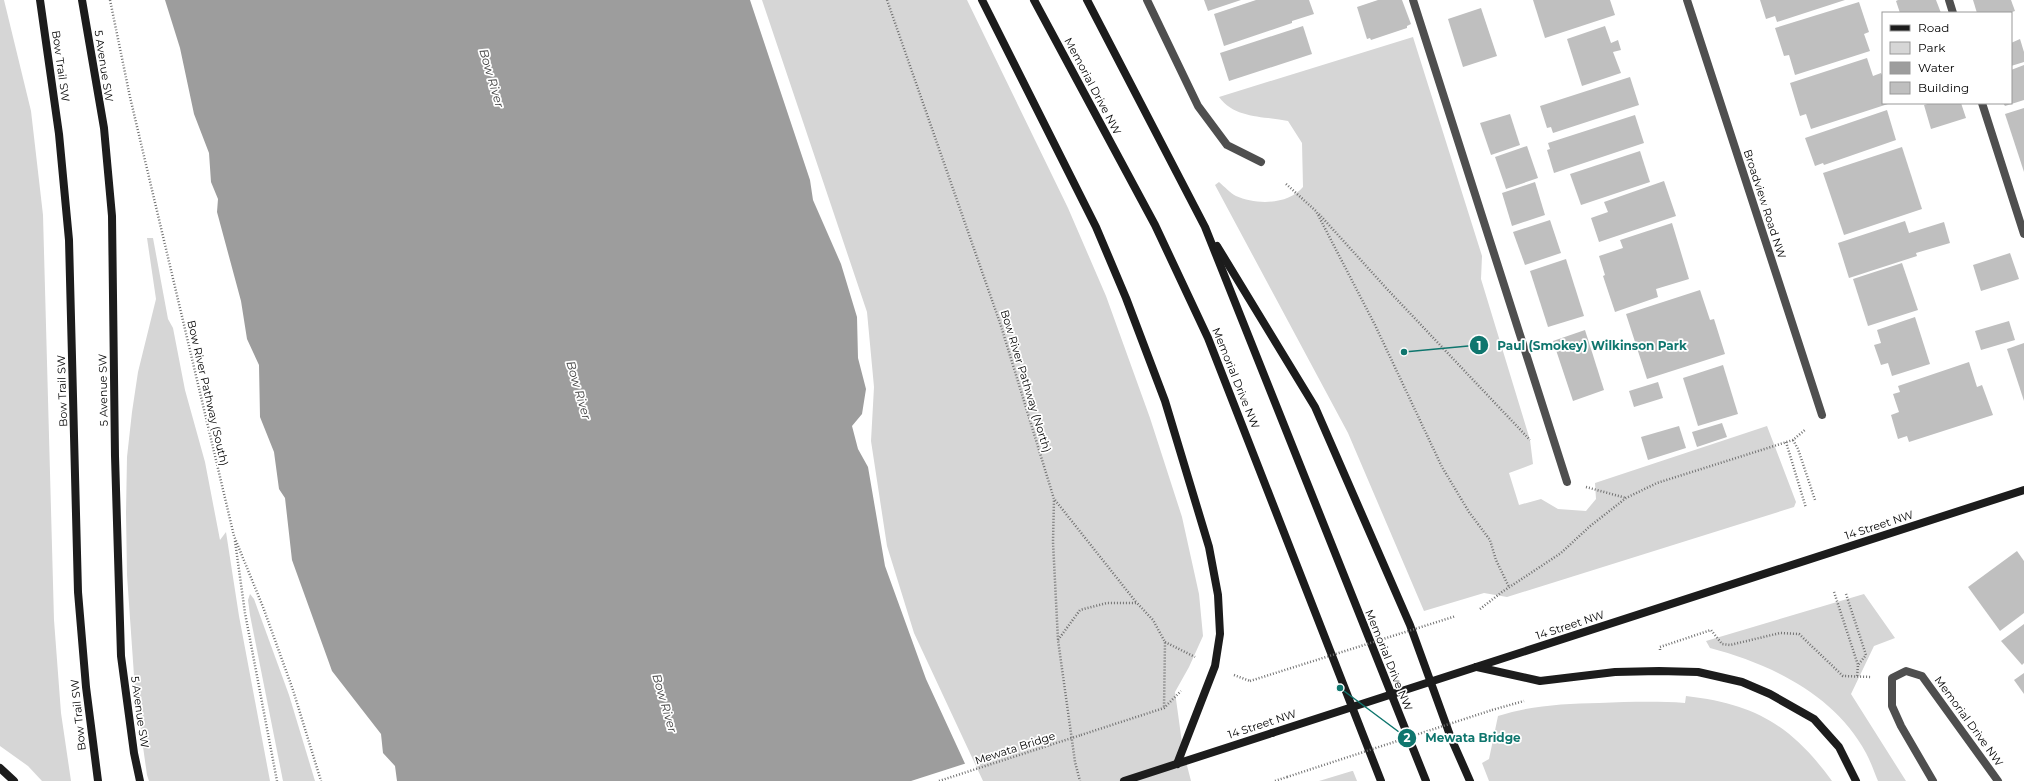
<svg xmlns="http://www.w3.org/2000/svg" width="2024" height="781" viewBox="0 0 2024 781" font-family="Montserrat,sans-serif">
	<rect width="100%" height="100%" fill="#fff"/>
	<!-- green -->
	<g fill="#d6d6d6">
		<polygon points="0,0 4,0 31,111 43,215 54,620 61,713 71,781 42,781 28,766 0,746"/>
		<polygon points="762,0 967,0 1068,208 1106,296 1150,418 1182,517 1199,594 1203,636 1189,667 1175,692 1183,750 1191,781 983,781 914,633 887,546 871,441 874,387 867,312"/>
		<path d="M1413,37L1482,256L1481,279L1530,440L1533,464L1509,473L1519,505L1541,499L1558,509L1586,511L1596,499L1595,483L1767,426L1796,502L1794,507L1507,597L1484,593L1424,611L1348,433L1215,185L1219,182C1225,187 1230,193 1236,196C1256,205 1288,205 1303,187L1302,143L1288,121C1264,116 1235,119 1219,97Z"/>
		<polygon points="147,238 153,238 168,319 173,328 185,390 205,462 220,540 226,532 239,616 270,781 149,781 147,775 135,690 127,575 126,513 127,457 132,412 138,372 156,299"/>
		<polygon points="250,594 254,599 289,695 315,781 283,781 250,615 248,600"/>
		<path d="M1864,594L1895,638L1874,646L1851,694L1906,781H1878C1874,772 1871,762 1866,753C1835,695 1771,664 1710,648L1706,641Z"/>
		<path d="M1686,696C1755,704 1791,725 1832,781H1489L1482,763L1489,759L1498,716C1532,705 1564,704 1599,703C1628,702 1656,701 1685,703Z"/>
		<polygon points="1353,771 1357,781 1319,781 1352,771"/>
	</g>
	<!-- water -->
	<polygon fill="#9d9d9d" points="165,0 750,0 810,180 813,200 841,264 857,317 858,358 866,389 862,414 852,426 858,449 868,467 885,566 926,679 973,781 397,781 395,766 383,753 381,734 332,671 292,560 285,498 279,489 274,452 260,417 259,365 247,339 241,301 217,212 218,199 211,182 209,153 194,114 180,48"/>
	<!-- pier -->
	<polygon fill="#fff" points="967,763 975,781 911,781"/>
	<!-- building -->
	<g fill="#bfbfbf">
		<polygon points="1204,0 1241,0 1208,11"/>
		<polygon points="1256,0 1309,0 1314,14 1292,21 1292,23 1224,46 1214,14"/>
		<polygon points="1378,0 1402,0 1411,24 1407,26 1407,28 1371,40 1370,38 1367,39 1357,7"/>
		<polygon points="1533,0 1610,0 1615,15 1545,38"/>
		<polygon points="1760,0 1845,0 1777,22 1775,16 1766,19"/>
		<polygon points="1898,0 1936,0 1941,13 1900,13 1896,1"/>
		<polygon points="1973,0 2011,0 2015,11 2009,13 1977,13"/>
		<polygon points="1859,2 1869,32 1864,34 1870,51 1795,75 1789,55 1784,56 1775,28"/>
		<polygon points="1481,8 1497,56 1463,67 1448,19"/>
		<polygon points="1303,26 1312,54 1229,81 1220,53"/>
		<polygon points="1605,26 1611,43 1618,40 1621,50 1613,52 1621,73 1582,86 1567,39"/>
		<polygon points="2020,39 2024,52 2024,62 2011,66 2011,43"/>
		<polygon points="1867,58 1873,76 1881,73 1883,77 1883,103 1891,103 1811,129 1806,114 1800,116 1790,83"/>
		<polygon points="2024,65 2024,100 2005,106 2003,103 2011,103 2011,70"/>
		<polygon points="1630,77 1639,105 1553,133 1551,127 1547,128 1540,106"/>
		<polygon points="1931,103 1961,103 1966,118 1931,129 1924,105"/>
		<polygon points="2024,108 2024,172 2005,114"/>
		<polygon points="1887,110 1896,140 1824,165 1823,163 1815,166 1805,138"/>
		<polygon points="1510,114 1520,145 1491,155 1480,123"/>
		<polygon points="1635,115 1644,143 1554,173 1547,150 1550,149 1548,143"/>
		<polygon points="1527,146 1538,178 1506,189 1495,157"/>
		<polygon points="1902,147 1922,209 1844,235 1823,173"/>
		<polygon points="1640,151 1650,182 1581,205 1570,174"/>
		<polygon points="1664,181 1676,216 1599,242 1591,218 1608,212 1604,202"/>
		<polygon points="1535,182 1545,215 1512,226 1502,193"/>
		<polygon points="1550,220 1561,253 1525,265 1513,232"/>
		<polygon points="1905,221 1909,233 1944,222 1950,243 1916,253 1917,256 1849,278 1838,243"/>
		<polygon points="1672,223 1689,279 1656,289 1658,297 1615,312 1603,276 1605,275 1599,256 1623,248 1620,240"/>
		<polygon points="2010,253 2019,279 1981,291 1973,265"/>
		<polygon points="1566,259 1584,316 1548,327 1530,271"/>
		<polygon points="1902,263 1918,310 1868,326 1853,279"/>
		<polygon points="1700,290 1710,320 1714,319 1725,354 1647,379 1626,314"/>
		<polygon points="1915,317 1930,364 1892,376 1888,363 1881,365 1874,345 1881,343 1877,330"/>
		<polygon points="2009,321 2015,340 1981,350 1975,331"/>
		<polygon points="1585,330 1604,390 1573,401 1553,341"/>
		<polygon points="2024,343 2024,401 2007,349"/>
		<polygon points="1969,362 1977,387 1982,385 1993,415 1909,442 1907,436 1898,439 1891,415 1899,412 1893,394 1900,392 1898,386"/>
		<polygon points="1723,365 1738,414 1698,426 1683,378"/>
		<polygon points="1658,382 1663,398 1634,407 1629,391"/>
		<polygon points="1722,423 1727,437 1697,447 1692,432"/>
		<polygon points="1679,426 1686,448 1648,460 1641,437"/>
		<polygon points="2017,551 2024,561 2024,613 2000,631 1968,587"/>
		<polygon points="2024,624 2024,663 2022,665 2001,641"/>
		<polygon points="2024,673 2024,694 2014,680"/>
	</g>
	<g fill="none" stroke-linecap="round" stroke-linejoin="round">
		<!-- path -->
		<g stroke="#717171" stroke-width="2.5" stroke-dasharray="1 2" stroke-linecap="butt">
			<polyline points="110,0 130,97 234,536 263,607 293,690 321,781"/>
			<polyline points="887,0 1001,326 1054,499 1053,542 1058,640 1075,762 1080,781"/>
			<polyline points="1286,184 1316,211 1375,325 1442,467 1469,512 1490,540 1496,560 1509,587"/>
			<polyline points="1319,214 1387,289 1530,440"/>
			<polyline points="1793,440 1798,449 1815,500"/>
			<polyline points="1786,442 1806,508"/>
			<polyline points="1586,487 1626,498"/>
			<polyline points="1055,500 1136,602"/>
			<polyline points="235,541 245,613 277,781"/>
			<polyline points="1834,592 1858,665"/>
			<polyline points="1846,594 1866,655 1858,665 1857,677"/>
			<polyline points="1480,609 1502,592 1561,553 1589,527 1626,498 1657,483 1793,440 1806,429"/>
			<polyline points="1058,640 1080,610 1107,603 1137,603 1153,620 1165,642 1164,708"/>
			<polyline points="1165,642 1195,657"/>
			<polyline points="1660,650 1660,647 1711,630 1722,644 1730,645 1780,633 1799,634 1843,676 1871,677"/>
			<polyline points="1234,675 1250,681"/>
			<polyline points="1492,710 1524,701"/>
			<polyline points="1081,735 1164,708 1181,691"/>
			<polyline points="1275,781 1287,777"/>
		</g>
		<!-- lane -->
		<g stroke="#4f4f4f" stroke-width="8">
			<polyline points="1413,0 1567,482"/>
			<polyline points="1949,0 1953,13"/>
			<polyline points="1982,103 2024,234"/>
		</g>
		<!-- street -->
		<g stroke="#4f4f4f" stroke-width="8">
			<polyline points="1147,0 1198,106 1227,145 1261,162"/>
			<polyline points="1687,0 1822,415"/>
			<polyline points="1933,781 1901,726 1892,706 1892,678 1906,671 1922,676 1998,781"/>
		</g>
		<!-- secondary -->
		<g stroke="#1c1c1c" stroke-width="8">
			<polyline points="40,0 59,134 69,240 78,592 86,687 98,781"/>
			<polyline points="82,0 104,128 112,216 115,456 121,656 134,753 140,781"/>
			<polyline points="982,0 1096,227 1126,298 1165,401 1209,547 1218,595 1220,634 1215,666 1177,764"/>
			<polyline points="1034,0 1155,225 1208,338 1381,781"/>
			<polyline points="1087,0 1205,227 1426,781"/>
			<polyline points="1217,246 1315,407 1410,625 1451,738 1470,781"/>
			<polyline points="1476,667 2024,490"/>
			<polyline points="1477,667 1540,681 1615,672 1659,671 1698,672 1742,682 1770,694 1814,719 1839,747 1856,781"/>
			<polyline points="0,768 14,781"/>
			<polyline points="1124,781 1272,733"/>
		</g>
		<!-- path-bridge -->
		<g stroke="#717171" stroke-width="2.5" stroke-dasharray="1 2" stroke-linecap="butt">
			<polyline points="1250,681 1456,616"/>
			<polyline points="1287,777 1492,710"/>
			<polyline points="939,781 1081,735"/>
		</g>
		<!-- secondary-bridge -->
		<polyline stroke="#1c1c1c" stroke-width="8" points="1272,733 1476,667"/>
	</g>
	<g text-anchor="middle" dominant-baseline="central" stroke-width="3.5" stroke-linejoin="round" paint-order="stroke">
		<!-- street labels -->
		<g font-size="11" fill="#000" stroke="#fff">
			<text transform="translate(61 66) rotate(82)">Bow Trail SW</text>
			<text transform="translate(104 66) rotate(81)">5 Avenue SW</text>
			<text transform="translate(1093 86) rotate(62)">Memorial Drive NW</text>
			<text transform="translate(1765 204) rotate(72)">Broadview Road NW</text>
			<text transform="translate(1236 378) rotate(68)">Memorial Drive NW</text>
			<text transform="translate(1026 381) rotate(73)">Bow River Pathway (North)</text>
			<text transform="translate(103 390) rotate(-91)">5 Avenue SW</text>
			<text transform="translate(62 391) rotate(-92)">Bow Trail SW</text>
			<text transform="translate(208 393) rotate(77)">Bow River Pathway (South)</text>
			<text transform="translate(1879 525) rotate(-18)">14 Street NW</text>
			<text transform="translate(1570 625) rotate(-18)">14 Street NW</text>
			<text transform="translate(1389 660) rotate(68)">Memorial Drive NW</text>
			<text transform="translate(140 712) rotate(82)">5 Avenue SW</text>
			<text transform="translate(78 715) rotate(-96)">Bow Trail SW</text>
			<text transform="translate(1969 721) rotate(54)">Memorial Drive NW</text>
			<text transform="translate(1262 724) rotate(-18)">14 Street NW</text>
			<text transform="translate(1015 748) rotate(-18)">Mewata Bridge</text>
		</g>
		<!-- water labels -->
		<g font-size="12" font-style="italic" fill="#3e3e3e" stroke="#fff">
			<text transform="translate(492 78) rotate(74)">Bow River</text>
			<text transform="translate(579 390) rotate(74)">Bow River</text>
			<text transform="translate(665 703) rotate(74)">Bow River</text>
		</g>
	</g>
	<!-- callouts -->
	<path fill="none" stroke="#0f766e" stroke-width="1.5" d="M1404 352L1479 345M1340 688L1407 738"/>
	<g fill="#0f766e" stroke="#fff" stroke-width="1.5">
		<circle cx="1404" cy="352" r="4"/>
		<circle cx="1340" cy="688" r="4"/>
		<circle cx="1479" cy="345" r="10"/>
		<circle cx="1407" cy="738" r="10"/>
	</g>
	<g font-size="12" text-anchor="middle" font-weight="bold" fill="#fff">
		<text x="1479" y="350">1</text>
		<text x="1407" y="742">2</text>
	</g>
	<g font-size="12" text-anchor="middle" font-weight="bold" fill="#0f766e" stroke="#fff" stroke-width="3.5" stroke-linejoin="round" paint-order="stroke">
		<text x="1592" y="350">Paul (Smokey) Wilkinson Park</text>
		<text x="1473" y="742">Mewata Bridge</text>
	</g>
	<!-- legend -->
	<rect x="1882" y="12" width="130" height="92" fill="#ffffff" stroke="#999999"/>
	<rect x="1890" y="25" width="20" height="6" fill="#1c1c1c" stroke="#999999"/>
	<text x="1918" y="32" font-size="12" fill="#000000">Road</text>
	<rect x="1890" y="42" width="20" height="12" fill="#d6d6d6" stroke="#999999"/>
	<text x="1918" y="52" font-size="12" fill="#000000">Park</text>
	<rect x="1890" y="62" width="20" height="12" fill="#9d9d9d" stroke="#999999"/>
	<text x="1918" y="72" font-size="12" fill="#000000">Water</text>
	<rect x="1890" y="82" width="20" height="12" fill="#bfbfbf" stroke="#999999"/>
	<text x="1918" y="92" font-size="12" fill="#000000">Building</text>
</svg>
